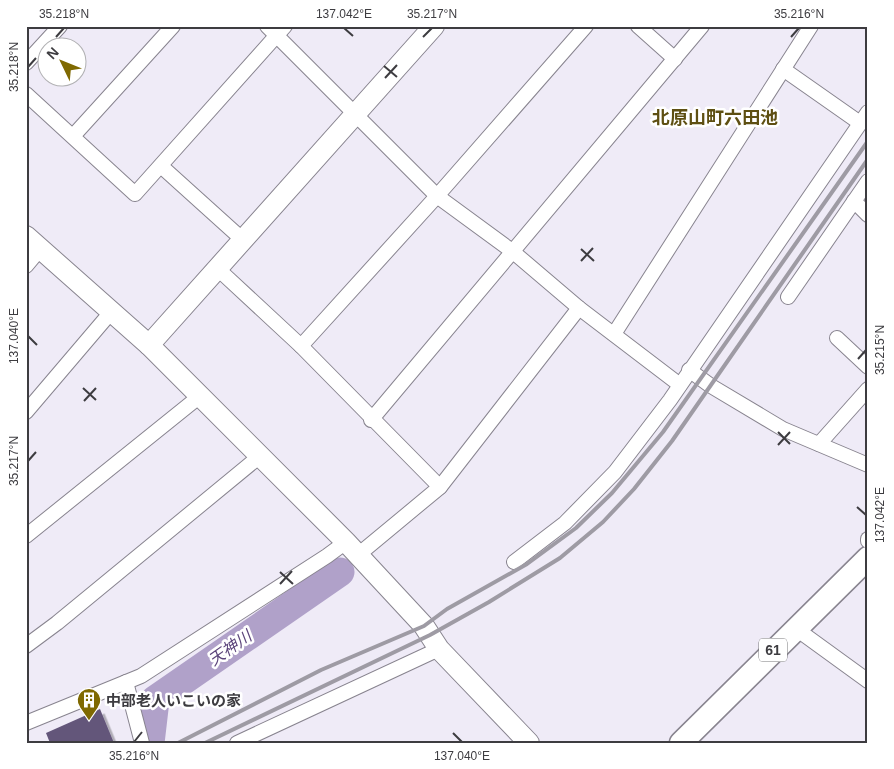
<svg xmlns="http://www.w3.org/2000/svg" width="894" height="769" viewBox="0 0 894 769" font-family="Helvetica,'Noto Sans JP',sans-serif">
	<defs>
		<filter id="shadow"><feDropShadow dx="4.5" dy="4.5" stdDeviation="0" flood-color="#0004"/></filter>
	</defs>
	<rect width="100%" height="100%" fill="#efebf7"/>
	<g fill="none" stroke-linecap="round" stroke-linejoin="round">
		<!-- river -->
		<polyline stroke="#b0a1c9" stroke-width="29" points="150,743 155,700 340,572"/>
	</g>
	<!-- building -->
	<polygon fill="#64567a" filter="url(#shadow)" points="100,709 114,743 50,743 46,733"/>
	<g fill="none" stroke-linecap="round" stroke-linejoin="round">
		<!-- street casing -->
		<g stroke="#88848f" stroke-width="16">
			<g id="street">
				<polyline points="267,26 437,196 512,251 579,308 680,385"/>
				<polyline points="638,26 675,59"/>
				<polyline points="26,63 60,26"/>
				<polyline points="783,69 860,123"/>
				<polyline points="26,94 135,194 285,26"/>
				<polyline points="74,135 173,26"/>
				<polyline points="161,166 243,240"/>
				<polyline points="854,201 868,215"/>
				<polyline points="26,266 41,248"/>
				<polyline points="218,269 301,346 440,487"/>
				<polyline points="788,297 868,181"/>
				<polyline points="614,334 811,26"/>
				<polyline points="837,338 868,367"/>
				<polyline points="301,346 437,196 586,26"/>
				<polyline points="689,370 711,386 783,429 868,465"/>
				<polyline points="26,412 112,311"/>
				<polyline points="371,420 702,26"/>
				<polyline points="819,444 868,389"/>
				<polyline points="26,536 200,396"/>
				<polyline points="868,539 868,541"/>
				<polyline points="358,555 440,487 579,308"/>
				<polyline points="514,562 565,523 615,472 670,400 868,112"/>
				<polyline points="795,628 868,681"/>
				<polyline points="26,646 57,623 260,456"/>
				<polyline points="126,682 142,743"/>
				<polyline points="26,723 141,676 327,556 346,542"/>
				<polyline points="237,743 439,649"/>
			</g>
		</g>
		<!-- secondary casing -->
		<g stroke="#88848f" stroke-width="22">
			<g id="secondary">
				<polyline points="26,236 149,345 346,542 424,626 439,649 529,743"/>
				<polyline points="149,345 434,26"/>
			</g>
		</g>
		<!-- primary casing -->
		<g stroke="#88848f" stroke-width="25">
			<polyline id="primary" points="681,743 868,558"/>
		</g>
		<!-- street -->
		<use href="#street" stroke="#fff" stroke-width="14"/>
		<!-- secondary -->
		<use href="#secondary" stroke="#fff" stroke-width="20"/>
		<!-- primary -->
		<use href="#primary" stroke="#fff" stroke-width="22"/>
		<!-- rail -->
		<g stroke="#9e9ba4" stroke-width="4">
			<polyline points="178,743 321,670 424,626 447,609 527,564 576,528 612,493 663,432 868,141"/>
			<polyline points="205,743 430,635 489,602 560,558 603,522 634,489 672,441 868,159"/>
		</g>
	</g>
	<!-- ticks -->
	<path fill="none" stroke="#3d3c40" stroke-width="2" d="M344,28L353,36M56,37L64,28M423,37L432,28M791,37L799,28M384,66L397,77M28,67L36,58M385,78L397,65M581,249L594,261M581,261L593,248M28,336L37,345M858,359L866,350M83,388L96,400M84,401L96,388M778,432L790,444M778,445L790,432M28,461L36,452M857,507L866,515M280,572L293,584M280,584L292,571M453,733L462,742M134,742L142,732"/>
	<!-- icons -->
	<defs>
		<g id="building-pin" transform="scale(1.25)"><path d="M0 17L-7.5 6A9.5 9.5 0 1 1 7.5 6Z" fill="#7f6901" stroke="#fff"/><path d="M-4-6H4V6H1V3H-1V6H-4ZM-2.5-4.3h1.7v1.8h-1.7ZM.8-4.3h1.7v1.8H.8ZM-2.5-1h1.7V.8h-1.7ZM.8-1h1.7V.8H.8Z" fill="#fff"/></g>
	</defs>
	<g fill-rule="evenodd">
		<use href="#building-pin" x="89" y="700"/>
	</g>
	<g text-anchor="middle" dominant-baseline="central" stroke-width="5" stroke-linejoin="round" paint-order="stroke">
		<!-- shield labels -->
		<rect fill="#fff" stroke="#777679" stroke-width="1" x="759" y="638.5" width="28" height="23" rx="4"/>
		<g font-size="14" font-weight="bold" fill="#3d3c40">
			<text x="773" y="650">61</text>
		</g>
		<!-- poi labels -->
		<g font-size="15" font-weight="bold" fill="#3d3c40" stroke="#fff" text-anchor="start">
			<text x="106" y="700">中部老人いこいの家</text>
		</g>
		<!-- water labels -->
		<g font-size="16" font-style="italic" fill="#5c457b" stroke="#fff">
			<text transform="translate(230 648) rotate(-35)">天神川</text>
		</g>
		<!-- quarter labels -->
		<g font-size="18" font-weight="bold" fill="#5e4f12" stroke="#fff">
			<text x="715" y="118">北原山町六田池</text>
		</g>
	</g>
	<!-- border -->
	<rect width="894" height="769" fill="none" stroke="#ffffff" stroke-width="55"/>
	<!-- north arrow -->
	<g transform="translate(62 62) rotate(313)"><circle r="24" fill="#ffffff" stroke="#b1b1b3"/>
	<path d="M0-4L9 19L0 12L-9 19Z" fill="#7f6901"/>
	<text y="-8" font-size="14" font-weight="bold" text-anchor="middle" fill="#3d3c40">N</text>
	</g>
	<rect x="28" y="28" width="838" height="714" fill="none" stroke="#3d3c40" stroke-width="2"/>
	<g font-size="12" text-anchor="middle" fill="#3d3c40">
		<text x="64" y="18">35.218°N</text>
		<text x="344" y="18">137.042°E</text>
		<text x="432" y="18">35.217°N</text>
		<text x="799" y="18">35.216°N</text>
		<text transform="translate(14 67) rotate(-90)" y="4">35.218°N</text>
		<text transform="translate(14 336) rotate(-90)" y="4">137.040°E</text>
		<text transform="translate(880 350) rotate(-90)" y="4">35.215°N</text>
		<text transform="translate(14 461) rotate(-90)" y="4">35.217°N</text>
		<text transform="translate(880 515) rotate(-90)" y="4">137.042°E</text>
		<text x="134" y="760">35.216°N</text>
		<text x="462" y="760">137.040°E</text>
	</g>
</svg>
